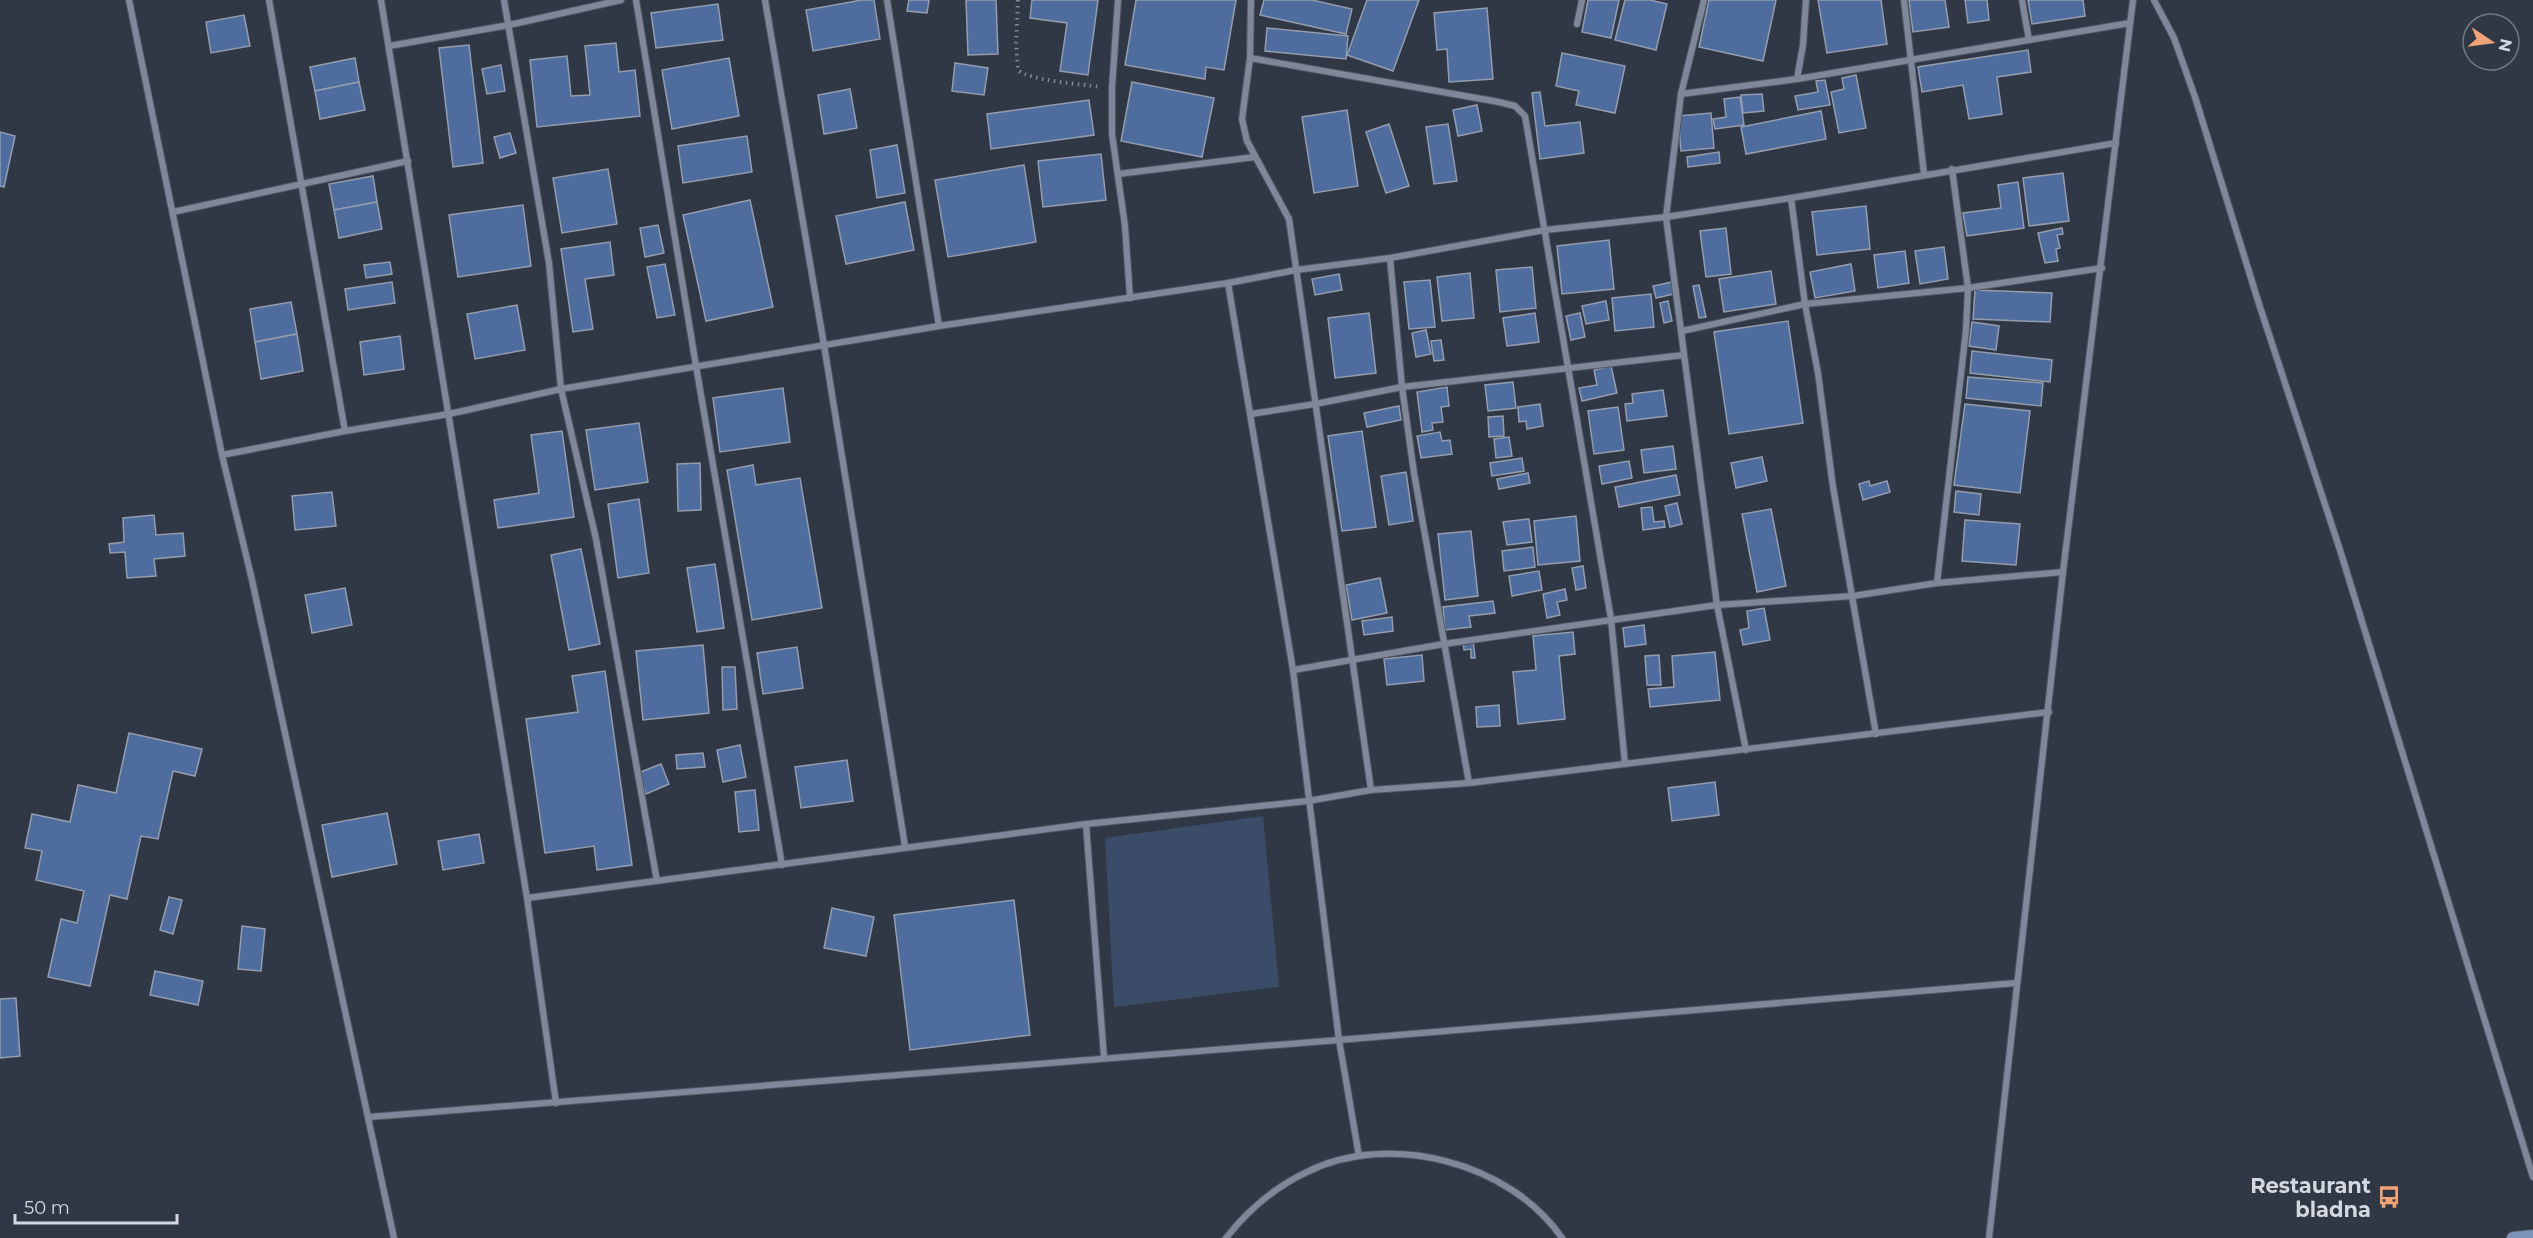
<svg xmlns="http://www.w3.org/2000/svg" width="2533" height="1238" viewBox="0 0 2533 1238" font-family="Montserrat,sans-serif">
	<rect width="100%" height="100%" fill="#303845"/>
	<!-- green -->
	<polygon fill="#3b4c69" points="1263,816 1279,987 1114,1007 1105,838"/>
	<!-- building -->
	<g fill="#4f6c9f" stroke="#939dad" stroke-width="1.5">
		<polygon points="862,0 874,0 880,39 813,51 806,10"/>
		<polygon points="909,0 929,0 927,13 907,11"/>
		<polygon points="966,0 996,0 998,54 968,55"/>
		<polygon points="1032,0 1098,0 1088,75 1060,71 1067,23 1030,18"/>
		<polygon points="1136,0 1236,0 1224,70 1206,67 1205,79 1125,65"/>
		<polygon points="1264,0 1312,0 1352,9 1346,34 1260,15"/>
		<polygon points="1367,0 1419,0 1393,71 1347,55"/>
		<polygon points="1588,0 1619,0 1611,38 1582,32"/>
		<polygon points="1625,0 1650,0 1667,4 1656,50 1615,40"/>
		<polygon points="1709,0 1776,0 1763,61 1699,47"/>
		<polygon points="1818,0 1881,0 1887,44 1827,53"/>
		<polygon points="1909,0 1945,0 1949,27 1913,32"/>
		<polygon points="1965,0 1987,0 1989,20 1968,23"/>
		<polygon points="2028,0 2083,0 2085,16 2032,24"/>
		<polygon points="718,4 723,40 656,48 651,13"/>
		<polygon points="1487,8 1493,79 1449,82 1447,49 1437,50 1434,13"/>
		<polygon points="244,15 250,46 211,53 206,22"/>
		<polygon points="1267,28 1348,36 1346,59 1265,51"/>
		<polygon points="616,43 619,72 635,70 640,116 537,127 530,60 567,56 571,96 590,95 585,46"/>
		<polygon points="469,45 483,163 453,167 439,48"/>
		<polygon points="2028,50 2031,72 1997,77 2002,114 1969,119 1963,85 1922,92 1918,67"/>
		<polygon points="1562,53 1625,66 1615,113 1576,105 1579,91 1556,86"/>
		<polygon points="355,58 359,82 315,91 310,67"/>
		<polygon points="729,58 739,116 672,129 662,70"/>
		<polygon points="955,63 988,68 984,95 952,91"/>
		<polygon points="501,65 505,91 487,94 482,69"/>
		<polygon points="1856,75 1866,128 1839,133 1831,92 1844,89 1842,78"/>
		<polygon points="1825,80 1830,105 1798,110 1795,96 1818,92 1816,81"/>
		<polygon points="359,82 365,110 320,119 315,91"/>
		<polygon points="1132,82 1214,98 1202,157 1121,141"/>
		<polygon points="850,89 857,128 824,134 818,95"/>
		<polygon points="1540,92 1545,126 1580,122 1584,153 1540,159 1532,93"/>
		<polygon points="1762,94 1764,111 1743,113 1741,95"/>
		<polygon points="1740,97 1744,125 1715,129 1713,119 1726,117 1724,99"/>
		<polygon points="1089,100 1094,135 991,149 987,114"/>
		<polygon points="1477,105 1482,131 1458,136 1453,110"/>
		<polygon points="1347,110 1358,186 1314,193 1302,117"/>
		<polygon points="1821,111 1826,139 1746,154 1741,127"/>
		<polygon points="1711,113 1714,148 1681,151 1678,116"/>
		<polygon points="1389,124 1409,186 1386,193 1366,132"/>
		<polygon points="1448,124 1457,181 1434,184 1426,127"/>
		<polygon points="0,132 15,136 4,187 0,186"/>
		<polygon points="510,133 516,153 500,158 494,137"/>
		<polygon points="747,136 752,172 683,183 678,146"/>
		<polygon points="897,145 905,193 877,198 870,150"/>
		<polygon points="1719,152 1720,163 1688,167 1687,157"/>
		<polygon points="1101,154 1106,200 1043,207 1038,161"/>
		<polygon points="1024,165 1036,242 948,257 935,180"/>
		<polygon points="608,169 617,224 562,233 553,178"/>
		<polygon points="2063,173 2069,221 2029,226 2023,178"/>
		<polygon points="373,176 377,202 334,210 329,184"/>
		<polygon points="2018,182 2024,228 1967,236 1963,213 2001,208 1998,185"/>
		<polygon points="750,200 773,307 706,321 683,215"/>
		<polygon points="377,202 382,229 339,238 334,210"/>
		<polygon points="905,202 914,250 846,264 836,216"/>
		<polygon points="523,205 531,266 458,277 449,215"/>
		<polygon points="1866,206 1870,249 1817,255 1812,212"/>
		<polygon points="658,225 664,253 645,257 640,228"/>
		<polygon points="1726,228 1731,274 1706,277 1700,231"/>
		<polygon points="2062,228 2063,234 2057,235 2060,248 2056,249 2058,261 2045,263 2038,233"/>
		<polygon points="1609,240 1614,289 1562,294 1557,246"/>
		<polygon points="610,242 614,275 585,279 593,329 573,332 561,249"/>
		<polygon points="1944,247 1948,279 1920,284 1915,251"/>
		<polygon points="1905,251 1909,283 1878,288 1874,255"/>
		<polygon points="390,262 392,274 366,278 364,265"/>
		<polygon points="665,264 675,315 657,318 647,267"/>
		<polygon points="1851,264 1855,291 1815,298 1810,272"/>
		<polygon points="1532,267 1536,308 1500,312 1496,270"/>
		<polygon points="1771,271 1776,304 1724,312 1719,279"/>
		<polygon points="1470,273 1474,318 1442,321 1437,277"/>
		<polygon points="1339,274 1342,290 1315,295 1312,279"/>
		<polygon points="1430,280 1435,327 1409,329 1404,282"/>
		<polygon points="392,282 395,303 348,310 345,289"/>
		<polygon points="1672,282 1674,294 1656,298 1653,286"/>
		<polygon points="1699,285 1706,317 1699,318 1693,286"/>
		<polygon points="1975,290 2052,293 2050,322 1973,319"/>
		<polygon points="1651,294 1654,327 1615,331 1612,298"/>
		<polygon points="1606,301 1609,320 1586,324 1582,306"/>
		<polygon points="1668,301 1672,321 1664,323 1660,303"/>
		<polygon points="291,302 297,334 255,342 250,309"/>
		<polygon points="517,305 525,350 475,359 467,314"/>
		<polygon points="1369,313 1376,373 1335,378 1328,318"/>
		<polygon points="1535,313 1539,342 1507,346 1503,318"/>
		<polygon points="1580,313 1585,337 1571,340 1566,316"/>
		<polygon points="1788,321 1803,423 1729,434 1714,332"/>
		<polygon points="1972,322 1999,326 1996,350 1969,346"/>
		<polygon points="1426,330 1431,354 1416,357 1412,333"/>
		<polygon points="297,334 303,371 261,379 255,342"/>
		<polygon points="400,336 404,369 364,375 360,342"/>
		<polygon points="1441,340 1444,360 1434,361 1431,341"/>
		<polygon points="1972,351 2052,360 2050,382 1970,373"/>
		<polygon points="1611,366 1617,393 1582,401 1579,388 1597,385 1594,370"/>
		<polygon points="1968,377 2043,383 2041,406 1966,398"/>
		<polygon points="1513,382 1516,408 1488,411 1485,385"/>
		<polygon points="1447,387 1449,406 1441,407 1443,422 1432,423 1433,430 1422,432 1417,392"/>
		<polygon points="783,388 790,442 720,452 713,398"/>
		<polygon points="1663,390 1667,416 1627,421 1625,404 1633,403 1632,394"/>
		<polygon points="1540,404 1543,426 1527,429 1526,421 1519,422 1518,407"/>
		<polygon points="1965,404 2030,411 2020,493 1954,485"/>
		<polygon points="1399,406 1401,420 1367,427 1364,413"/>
		<polygon points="1618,407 1624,450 1594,454 1588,411"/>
		<polygon points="1503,416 1504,436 1489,437 1488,417"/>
		<polygon points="639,423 648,482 595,490 586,430"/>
		<polygon points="562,431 574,517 498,528 494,500 539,493 531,435"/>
		<polygon points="1362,431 1376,527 1342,531 1328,436"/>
		<polygon points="1440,432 1442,441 1450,440 1452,454 1421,458 1417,436"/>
		<polygon points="1509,437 1512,456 1496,458 1494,439"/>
		<polygon points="1673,446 1676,469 1644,473 1641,450"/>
		<polygon points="1762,457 1767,481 1736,488 1731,463"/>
		<polygon points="1522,458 1524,471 1492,476 1490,463"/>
		<polygon points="1629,461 1632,478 1602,484 1599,466"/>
		<polygon points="700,463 701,510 678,511 677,464"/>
		<polygon points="753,465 756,485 800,478 822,608 752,620 727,470"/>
		<polygon points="1406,472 1413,521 1389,525 1381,476"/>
		<polygon points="1528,473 1530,483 1499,489 1497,479"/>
		<polygon points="1676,475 1680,495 1619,507 1615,487"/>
		<polygon points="1869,481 1870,486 1887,481 1890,492 1863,500 1859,484"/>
		<polygon points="1956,491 1981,494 1979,515 1954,512"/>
		<polygon points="332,492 336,526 295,530 292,496"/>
		<polygon points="639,499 649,573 618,578 608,504"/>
		<polygon points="1677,503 1682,524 1670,527 1665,506"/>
		<polygon points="1652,507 1654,522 1664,521 1665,527 1643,530 1641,508"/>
		<polygon points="1771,509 1786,586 1757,592 1742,514"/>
		<polygon points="154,515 156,535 183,533 185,556 154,559 156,576 127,578 125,552 110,553 109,544 124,542 123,518"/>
		<polygon points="1576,516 1580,561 1538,565 1534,521"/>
		<polygon points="1529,519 1532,542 1507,545 1503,522"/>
		<polygon points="1965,520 2020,524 2016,565 1962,561"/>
		<polygon points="1471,531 1478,596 1445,600 1438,534"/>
		<polygon points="1533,547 1535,567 1504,571 1502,551"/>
		<polygon points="581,549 600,644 569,650 551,555"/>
		<polygon points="715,564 724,628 697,632 687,568"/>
		<polygon points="1583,566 1586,588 1576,590 1572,568"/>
		<polygon points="1539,571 1542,590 1512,596 1509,576"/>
		<polygon points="1380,578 1387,613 1352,620 1346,585"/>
		<polygon points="345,588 352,625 312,633 305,595"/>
		<polygon points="1565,589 1567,600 1557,602 1560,615 1547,618 1543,594"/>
		<polygon points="1493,601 1495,613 1469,616 1471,627 1445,630 1443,607"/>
		<polygon points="1764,608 1770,640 1743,645 1740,630 1749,628 1747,611"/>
		<polygon points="1392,617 1393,631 1364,635 1362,621"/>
		<polygon points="1644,625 1646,644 1625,647 1623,628"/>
		<polygon points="1573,632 1575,654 1559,656 1565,719 1518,724 1513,672 1536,670 1533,636"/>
		<polygon points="1473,640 1475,658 1471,658 1471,649 1464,650 1463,641"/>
		<polygon points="703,645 709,713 643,720 636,651"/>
		<polygon points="797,647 803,688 763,694 757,653"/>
		<polygon points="1715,652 1720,700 1650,707 1648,689 1674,687 1672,656"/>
		<polygon points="1422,655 1424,681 1387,685 1384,659"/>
		<polygon points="1659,655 1661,685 1647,685 1645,656"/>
		<polygon points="722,667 735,667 737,709 723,710"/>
		<polygon points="605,671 632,865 597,870 594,846 545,853 526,719 578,712 572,676"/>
		<polygon points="1499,705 1500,726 1477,727 1476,707"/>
		<polygon points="129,733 202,749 195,776 173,771 158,839 141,836 127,899 110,895 90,986 48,977 61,919 77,923 84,891 36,880 42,851 25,848 32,814 70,822 78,785 116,793"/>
		<polygon points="740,745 746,777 723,782 717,750"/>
		<polygon points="703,753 705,767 677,769 676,755"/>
		<polygon points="847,760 853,801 801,808 795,767"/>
		<polygon points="661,764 669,784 646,794 638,773"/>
		<polygon points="1715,782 1719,815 1672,821 1668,788"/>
		<polygon points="755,790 759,830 739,832 735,792"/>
		<polygon points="387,813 397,864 332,877 322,825"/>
		<polygon points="479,834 484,863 443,870 438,841"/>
		<polygon points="169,897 182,900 173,934 160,930"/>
		<polygon points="1014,900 1030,1035 910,1050 894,915"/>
		<polygon points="832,908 874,917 866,956 824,948"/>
		<polygon points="242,926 265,929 261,971 238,969"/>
		<polygon points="155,971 203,981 198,1005 150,995"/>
		<polygon points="16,998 20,1056 0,1058 0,999"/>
	</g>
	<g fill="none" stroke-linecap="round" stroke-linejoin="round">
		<!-- street casing -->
		<g stroke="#505661" stroke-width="8">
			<g id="street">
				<polyline points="129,0 222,455 252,580 394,1238"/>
				<polyline points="269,0 345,431"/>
				<polyline points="381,0 527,898 556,1103"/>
				<polyline points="504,0 549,263 561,389 596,539 657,881"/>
				<polyline points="636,0 696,366 782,865"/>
				<polyline points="765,0 824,345 905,846"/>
				<polyline points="887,0 939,326"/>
				<polyline points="1118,0 1112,88 1112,134 1125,226 1130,298"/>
				<polyline points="1251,0 1250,58 1242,119 1247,141 1289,219 1371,790"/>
				<polyline points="1704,0 1681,94 1666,217 1717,605 1746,750"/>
				<polyline points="1904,0 1924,174"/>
				<polyline points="2022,0 2029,40"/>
				<polyline points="2154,0 2174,38 2195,97 2259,304 2340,550 2533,1177"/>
				<polyline points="1577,24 1582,0"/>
				<polyline points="389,46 509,25 621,0"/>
				<polyline points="1250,58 1499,102 1515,106 1525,116 1611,619 1625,764"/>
				<polyline points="1797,79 1803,45 1806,0"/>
				<polyline points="1681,94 1797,79 2130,23"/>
				<polyline points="1118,174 1255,157"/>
				<polyline points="1791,198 1805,304 1818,373 1833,487 1876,734"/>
				<polyline points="173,212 408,161"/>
				<polyline points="1390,258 1402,387 1414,473 1469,783"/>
				<polyline points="1228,283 1293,670 1339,1040 1359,1156"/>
				<polyline points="1682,331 1805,304 1968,288 2102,268"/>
				<polyline points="1251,414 1315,404 1402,387 1684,355"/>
				<polyline points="222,455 345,431 449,414 561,389 939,326 1228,283 1296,270 1390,258 1545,230 1666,217 1791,198 2116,143"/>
				<polyline points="1937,583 1966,330 1968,288 1952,169"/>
				<polyline points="1293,670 1444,644 1717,605 1853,596 1937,583 2063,572"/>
				<polyline points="1086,824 1104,1057"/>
				<polyline points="527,898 1086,824 1308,801 1371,790 1469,783 2049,712"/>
				<polyline points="369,1117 1339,1040 2016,983"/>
				<path d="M1226,1238C1248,1210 1275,1187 1307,1172C1389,1131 1510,1162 1562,1238"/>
				<polyline points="1989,1238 2063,572 2133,0"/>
			</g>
		</g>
		<!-- secondary casing -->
		<g stroke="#505661" stroke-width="14">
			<polyline id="secondary" points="2513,1238 2533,1236"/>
		</g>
		<!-- path -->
		<path stroke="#818893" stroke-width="4" stroke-dasharray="1.5 4.5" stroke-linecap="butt" d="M1018,0L1016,44L1018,70C1030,81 1082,84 1100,87"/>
		<!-- street -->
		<use href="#street" stroke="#7e8898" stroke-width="6"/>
		<!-- secondary -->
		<use href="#secondary" stroke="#7c92b6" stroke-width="12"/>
	</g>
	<!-- icons -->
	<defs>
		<g id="bus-bare" transform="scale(1.8)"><path d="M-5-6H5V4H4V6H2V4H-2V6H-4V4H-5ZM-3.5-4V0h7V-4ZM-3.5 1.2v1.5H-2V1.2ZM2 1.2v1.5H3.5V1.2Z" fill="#efa376" stroke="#303845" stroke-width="2.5" paint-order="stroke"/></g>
	</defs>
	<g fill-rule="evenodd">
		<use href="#bus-bare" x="2389" y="1197"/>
	</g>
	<g text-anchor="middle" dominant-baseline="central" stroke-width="4.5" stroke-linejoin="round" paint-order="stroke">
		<!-- poi labels -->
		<g font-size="21" font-weight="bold" fill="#d2d7e0" stroke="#303845" text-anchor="end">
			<text x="2371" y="1185">Restaurant<tspan x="2371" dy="24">bladna</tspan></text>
		</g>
	</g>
	<!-- north arrow -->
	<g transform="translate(2491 42) rotate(103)"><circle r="28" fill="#303845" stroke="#717883" stroke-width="1.5"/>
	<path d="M0-4.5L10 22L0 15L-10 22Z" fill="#efa376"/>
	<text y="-9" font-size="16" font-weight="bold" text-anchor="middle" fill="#d2d7e0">N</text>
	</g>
	<!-- scale -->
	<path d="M15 1214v9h162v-9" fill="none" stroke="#d2d7e0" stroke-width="3"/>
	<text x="24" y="1214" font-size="18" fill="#d2d7e0" stroke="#303845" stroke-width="4.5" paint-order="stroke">50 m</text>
</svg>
